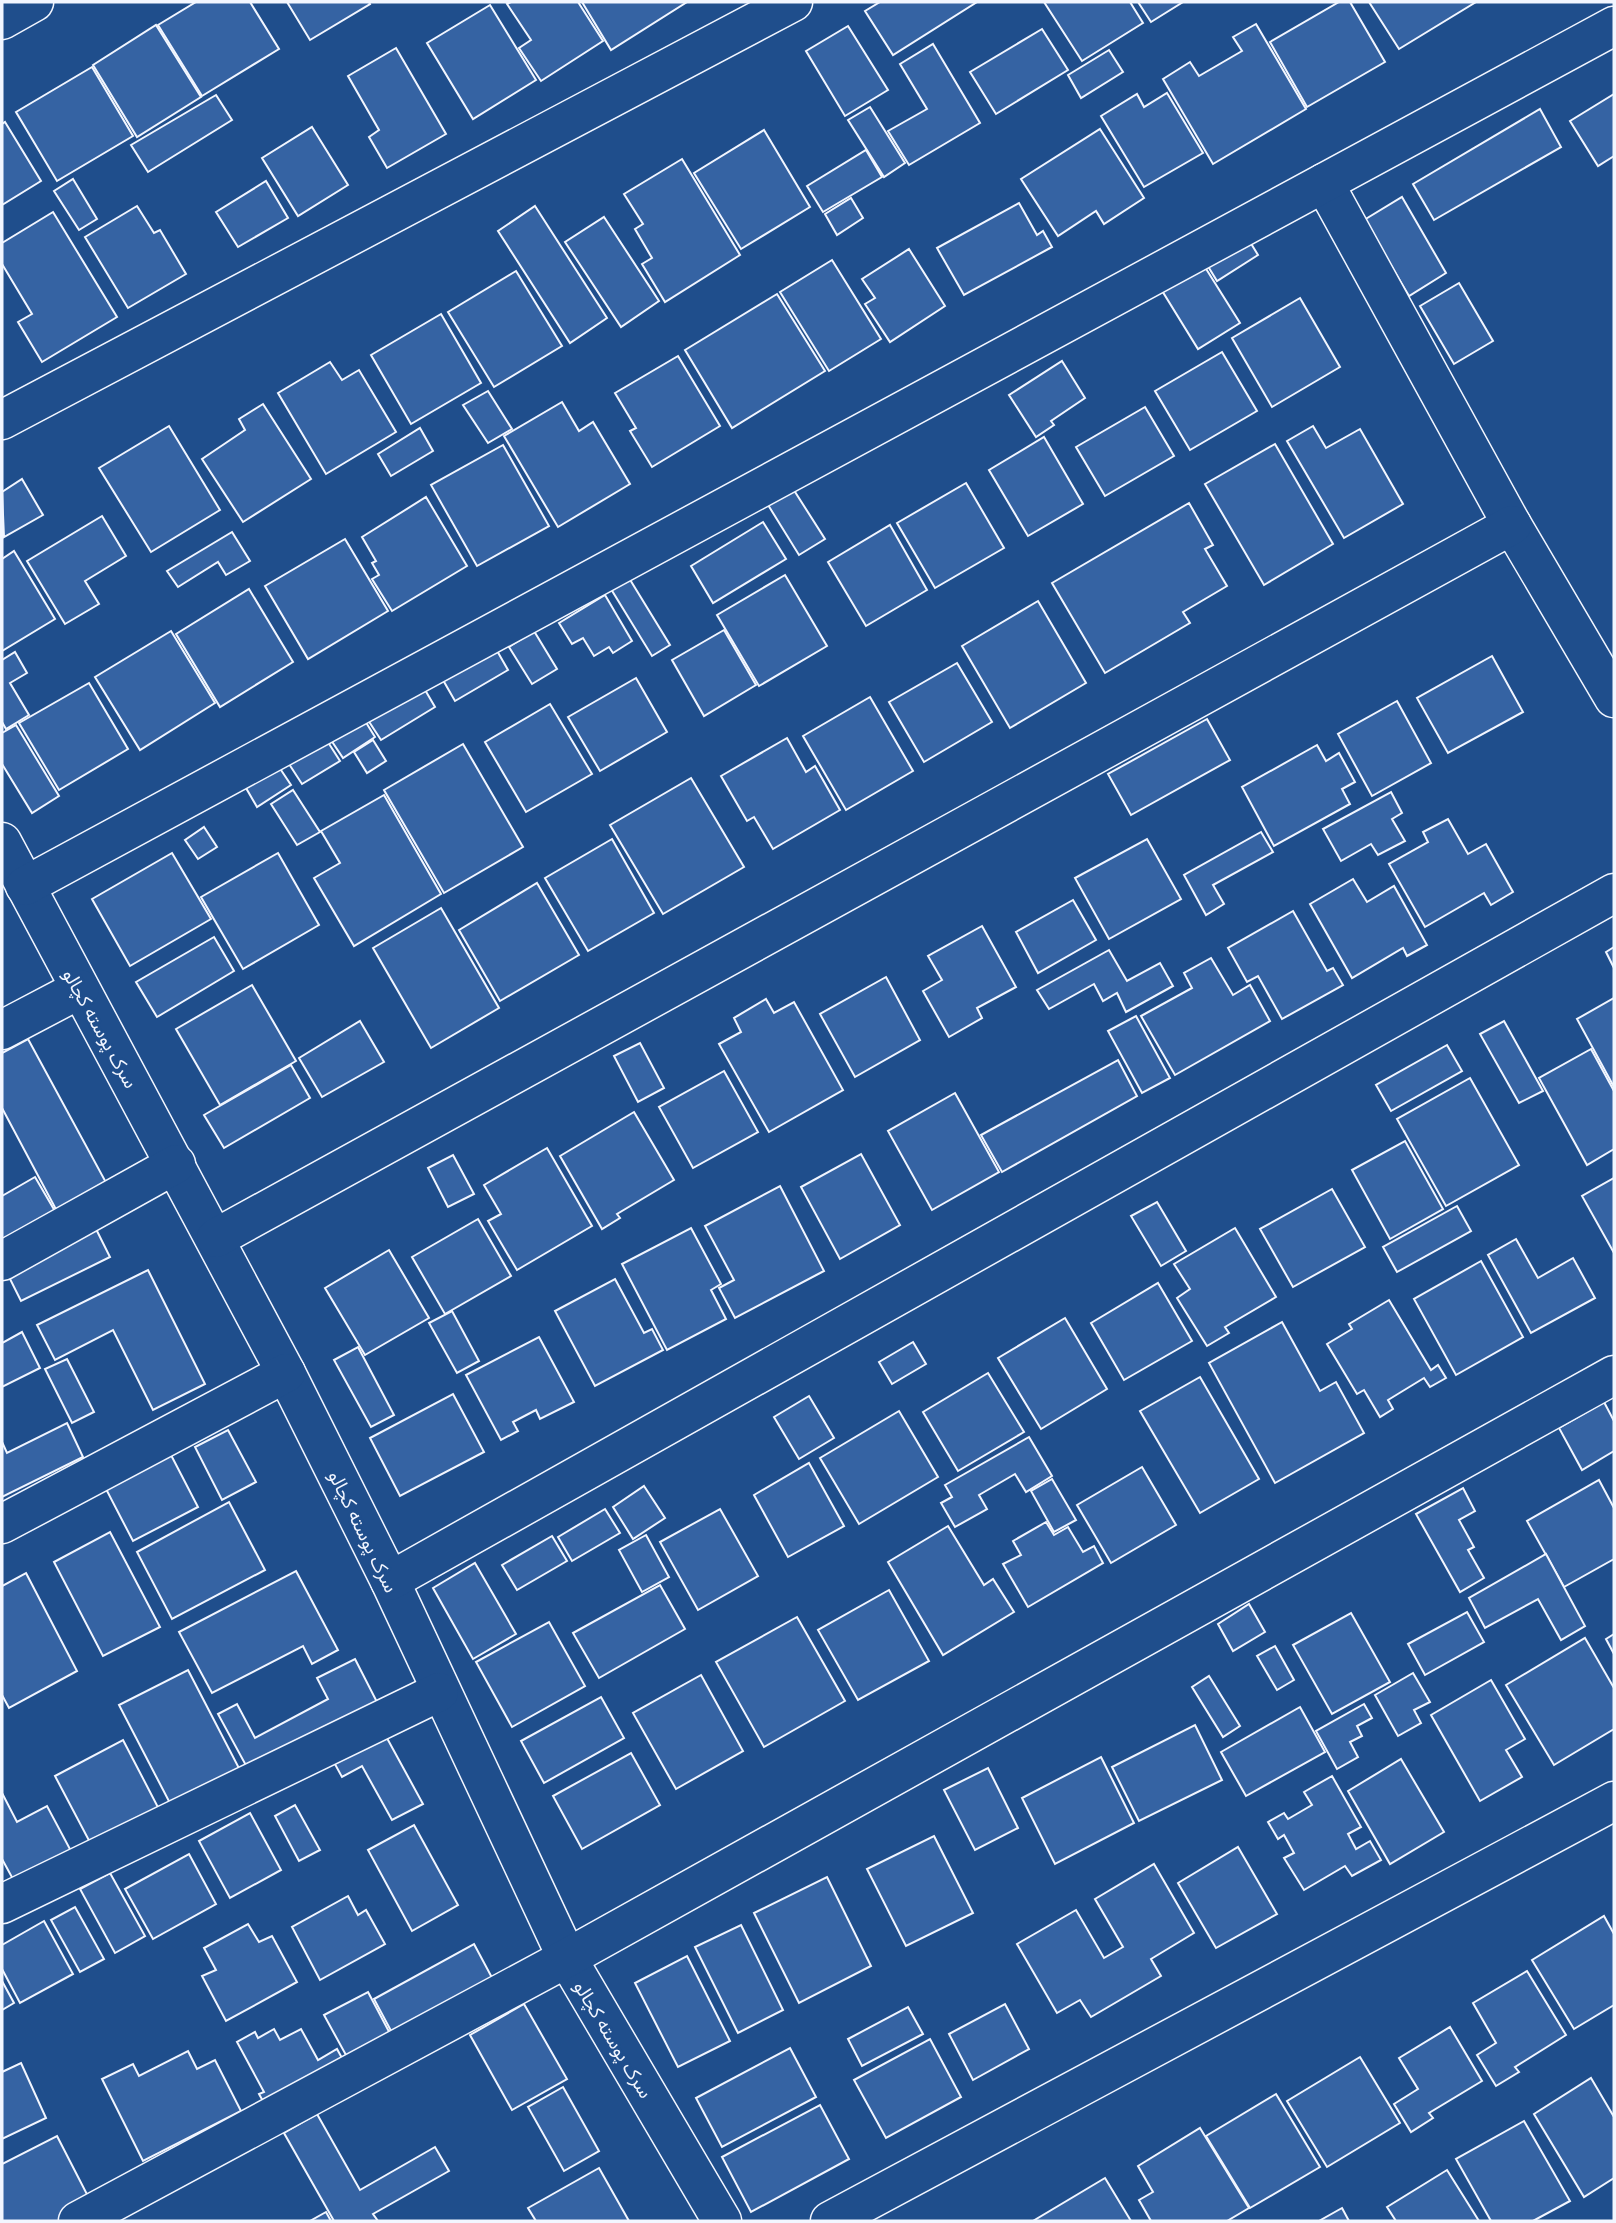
<svg xmlns="http://www.w3.org/2000/svg" width="1616" height="2223" viewBox="0 0 1616 2223" font-family="'Golos Text','Noto Sans Arabic',sans-serif">
	<rect width="100%" height="100%" fill="#1f4e8c"/>
	<!-- building -->
	<g fill="#3563a3" stroke="#f2f6ff" stroke-width="2">
		<polygon points="196,2 250,2 279,49 202,96 158,25"/>
		<polygon points="287,2 369,2 370,4 310,40"/>
		<polygon points="511,2 578,2 603,41 541,81 519,48 531,40 507,4"/>
		<polygon points="582,2 687,2 611,50"/>
		<polygon points="880,2 977,2 893,55 865,11"/>
		<polygon points="1044,2 1130,2 1143,23 1082,61"/>
		<polygon points="1138,2 1183,2 1151,22"/>
		<polygon points="1339,2 1350,2 1385,62 1307,107 1270,42"/>
		<polygon points="1369,2 1476,2 1399,49"/>
		<polygon points="490,5 536,80 473,119 427,43"/>
		<polygon points="1256,24 1306,109 1213,164 1163,79 1190,62 1199,76 1242,51 1233,37"/>
		<polygon points="156,25 201,97 137,137 93,65"/>
		<polygon points="848,26 888,90 845,116 806,51"/>
		<polygon points="1042,29 1068,70 996,114 970,72"/>
		<polygon points="933,44 980,123 909,165 888,131 927,109 900,64"/>
		<polygon points="396,48 446,134 387,168 369,137 379,130 348,76"/>
		<polygon points="1109,50 1123,72 1081,98 1068,75"/>
		<polygon points="92,67 133,136 57,181 16,112"/>
		<polygon points="1167,93 1203,153 1144,187 1101,116 1137,94 1144,107"/>
		<polygon points="1614,94 1614,156 1598,166 1570,121"/>
		<polygon points="216,95 232,120 148,172 131,145"/>
		<polygon points="870,107 905,163 884,177 848,120"/>
		<polygon points="1540,109 1561,147 1434,220 1413,184"/>
		<polygon points="5,122 41,181 2,205 2,124"/>
		<polygon points="312,127 348,185 298,216 262,158"/>
		<polygon points="1100,129 1144,198 1104,224 1096,211 1058,236 1021,179"/>
		<polygon points="764,130 810,207 741,249 694,173"/>
		<polygon points="866,150 882,177 823,212 807,186"/>
		<polygon points="682,159 740,255 665,302 642,264 652,258 635,229 643,224 624,194"/>
		<polygon points="73,179 97,219 79,230 54,191"/>
		<polygon points="266,181 288,218 238,247 216,212"/>
		<polygon points="1402,197 1446,273 1409,296 1364,220"/>
		<polygon points="851,198 863,218 837,235 825,214"/>
		<polygon points="1019,203 1037,235 1043,231 1052,247 964,295 937,248"/>
		<polygon points="137,206 154,233 160,230 186,274 128,308 85,237"/>
		<polygon points="535,206 607,318 570,343 498,231"/>
		<polygon points="53,212 117,317 42,362 18,322 32,314 2,264 2,243"/>
		<polygon points="604,217 659,301 621,327 565,242"/>
		<polygon points="1247,237 1258,255 1217,281 1206,263"/>
		<polygon points="909,249 945,306 890,342 865,304 875,298 862,279"/>
		<polygon points="832,260 881,339 829,371 780,292"/>
		<polygon points="1203,264 1240,323 1198,349 1161,289"/>
		<polygon points="516,271 562,346 494,387 448,312"/>
		<polygon points="1459,283 1493,341 1454,364 1420,306"/>
		<polygon points="777,294 825,371 732,428 685,350"/>
		<polygon points="1300,298 1340,367 1272,407 1232,338"/>
		<polygon points="441,314 481,383 411,424 371,355"/>
		<polygon points="1222,352 1257,411 1190,450 1155,391"/>
		<polygon points="678,356 720,426 652,467 630,431 636,428 615,393"/>
		<polygon points="1062,361 1085,398 1051,421 1054,425 1036,437 1009,395"/>
		<polygon points="330,362 342,380 359,370 396,432 326,474 278,393"/>
		<polygon points="488,391 512,429 488,443 463,405"/>
		<polygon points="562,402 579,431 593,422 630,484 558,527 504,436"/>
		<polygon points="263,404 311,479 243,522 202,459 245,430 239,419"/>
		<polygon points="1145,407 1174,456 1105,496 1076,447"/>
		<polygon points="169,426 220,510 151,552 99,468"/>
		<polygon points="1313,426 1326,448 1360,429 1403,504 1344,538 1287,441"/>
		<polygon points="420,428 433,451 391,476 378,454"/>
		<polygon points="1044,437 1083,504 1028,536 989,470"/>
		<polygon points="1275,444 1333,544 1264,585 1205,484"/>
		<polygon points="503,445 549,526 477,566 431,485"/>
		<polygon points="22,479 43,515 4,537 2,492"/>
		<polygon points="966,483 1004,548 935,588 897,523"/>
		<polygon points="790,484 825,539 799,555 765,500"/>
		<polygon points="426,497 467,566 392,611 372,579 379,575 372,563 376,561 362,537"/>
		<polygon points="1189,503 1213,545 1205,549 1227,586 1183,612 1190,623 1105,673 1052,583"/>
		<polygon points="102,516 126,556 85,581 99,604 65,624 27,561"/>
		<polygon points="763,522 786,559 713,603 691,566"/>
		<polygon points="890,525 927,590 866,626 828,562"/>
		<polygon points="232,532 250,561 226,575 218,562 178,587 167,571"/>
		<polygon points="345,539 388,611 308,659 265,586"/>
		<polygon points="14,551 55,619 2,651 2,559"/>
		<polygon points="785,575 827,646 759,686 717,615"/>
		<polygon points="629,578 670,645 652,656 611,589"/>
		<polygon points="249,589 293,662 220,707 176,634"/>
		<polygon points="605,595 632,641 613,653 609,647 594,656 583,638 572,644 559,623"/>
		<polygon points="1038,601 1086,683 1010,728 962,646"/>
		<polygon points="724,630 756,685 704,716 672,660"/>
		<polygon points="171,631 215,703 140,750 95,677"/>
		<polygon points="534,631 557,669 532,684 509,647"/>
		<polygon points="496,649 508,670 455,701 443,680"/>
		<polygon points="15,652 27,673 10,683 29,715 6,729 2,722 2,660"/>
		<polygon points="1492,656 1523,712 1448,753 1417,698"/>
		<polygon points="957,663 992,722 924,762 889,702"/>
		<polygon points="636,678 667,732 600,771 568,717"/>
		<polygon points="89,683 128,749 59,790 19,723"/>
		<polygon points="421,683 435,707 381,740 366,717"/>
		<polygon points="870,697 913,771 846,810 803,736"/>
		<polygon points="1397,701 1431,763 1372,796 1338,734"/>
		<polygon points="550,704 592,774 526,812 485,742"/>
		<polygon points="362,716 375,737 343,758 329,737"/>
		<polygon points="1207,719 1230,760 1131,815 1108,774"/>
		<polygon points="16,725 59,796 32,813 2,764 2,733"/>
		<polygon points="324,736 340,761 302,784 289,764"/>
		<polygon points="787,738 806,772 815,766 840,810 773,849 754,817 747,821 721,776"/>
		<polygon points="373,740 386,761 367,773 354,752"/>
		<polygon points="463,744 523,847 444,893 384,790"/>
		<polygon points="1317,745 1326,761 1339,753 1355,782 1342,789 1350,804 1274,846 1242,787"/>
		<polygon points="279,767 291,785 257,807 246,788"/>
		<polygon points="691,778 744,867 663,914 610,825"/>
		<polygon points="293,790 320,832 297,845 271,804"/>
		<polygon points="1391,792 1402,813 1392,819 1405,841 1378,855 1371,844 1341,861 1323,829"/>
		<polygon points="384,795 441,894 354,946 314,878 340,863 321,831"/>
		<polygon points="1448,819 1468,854 1486,844 1513,892 1491,905 1484,893 1425,927 1389,864 1428,842 1423,832"/>
		<polygon points="204,827 217,847 198,859 185,840"/>
		<polygon points="1261,832 1273,852 1213,885 1224,904 1206,915 1184,875"/>
		<polygon points="612,839 654,913 588,951 545,878"/>
		<polygon points="1147,839 1181,899 1109,939 1075,878"/>
		<polygon points="172,853 211,919 130,966 92,899"/>
		<polygon points="278,853 319,925 243,969 201,897"/>
		<polygon points="1353,879 1367,902 1394,886 1427,945 1407,956 1403,948 1352,978 1310,904"/>
		<polygon points="537,883 579,955 500,1001 459,930"/>
		<polygon points="1073,900 1096,940 1038,973 1016,932"/>
		<polygon points="441,908 499,1008 431,1048 373,948"/>
		<polygon points="1293,911 1327,971 1333,968 1343,985 1282,1019 1258,976 1247,982 1228,948"/>
		<polygon points="982,926 1016,987 977,1008 982,1018 949,1037 923,991 942,980 928,956"/>
		<polygon points="214,937 234,971 157,1017 136,982"/>
		<polygon points="1614,947 1614,968 1606,952"/>
		<polygon points="1109,950 1127,981 1160,963 1173,986 1126,1012 1117,993 1103,1001 1094,984 1049,1009 1037,990"/>
		<polygon points="1211,958 1233,995 1250,985 1270,1021 1175,1075 1141,1016 1192,988 1184,973"/>
		<polygon points="886,977 920,1040 855,1077 820,1014"/>
		<polygon points="252,985 296,1061 220,1105 176,1029"/>
		<polygon points="1614,998 1614,1087 1577,1019"/>
		<polygon points="766,999 774,1013 794,1002 843,1090 769,1132 719,1044 741,1032 734,1018"/>
		<polygon points="1136,1016 1170,1078 1142,1093 1108,1031"/>
		<polygon points="360,1021 384,1062 322,1097 299,1058"/>
		<polygon points="1504,1021 1543,1091 1519,1103 1480,1034"/>
		<polygon points="28,1039 109,1188 59,1215 2,1108 2,1053"/>
		<polygon points="640,1043 664,1088 638,1102 614,1056"/>
		<polygon points="1447,1045 1462,1071 1391,1111 1376,1085"/>
		<polygon points="1591,1049 1614,1091 1614,1149 1587,1165 1539,1078"/>
		<polygon points="1118,1060 1137,1096 1002,1172 981,1135"/>
		<polygon points="291,1065 310,1098 224,1148 204,1115"/>
		<polygon points="724,1071 758,1132 693,1168 659,1107"/>
		<polygon points="1470,1078 1519,1165 1446,1206 1397,1119"/>
		<polygon points="955,1093 999,1172 932,1210 888,1131"/>
		<polygon points="634,1112 674,1180 617,1214 620,1218 602,1229 560,1156"/>
		<polygon points="1405,1141 1443,1209 1390,1239 1352,1170"/>
		<polygon points="547,1148 592,1226 517,1270 488,1221 501,1214 484,1185"/>
		<polygon points="861,1154 900,1225 840,1259 801,1187"/>
		<polygon points="453,1155 474,1194 448,1207 428,1168"/>
		<polygon points="35,1177 59,1218 2,1250 2,1196"/>
		<polygon points="1614,1178 1614,1253 1582,1196"/>
		<polygon points="780,1186 824,1271 735,1318 719,1288 734,1280 705,1226"/>
		<polygon points="1332,1189 1365,1247 1293,1287 1260,1229"/>
		<polygon points="1157,1202 1186,1251 1161,1266 1131,1216"/>
		<polygon points="1457,1206 1471,1231 1397,1272 1383,1247"/>
		<polygon points="478,1219 511,1276 445,1314 412,1257"/>
		<polygon points="95,1227 110,1257 21,1301 6,1271"/>
		<polygon points="691,1228 721,1284 711,1290 726,1319 667,1350 622,1264"/>
		<polygon points="1235,1228 1276,1297 1225,1327 1229,1333 1207,1346 1177,1298 1190,1289 1174,1264"/>
		<polygon points="1516,1239 1538,1278 1573,1258 1595,1298 1531,1333 1488,1255"/>
		<polygon points="389,1250 429,1318 365,1355 325,1288"/>
		<polygon points="1481,1261 1523,1337 1456,1375 1414,1299"/>
		<polygon points="148,1270 205,1384 153,1410 113,1330 55,1360 37,1325"/>
		<polygon points="615,1279 644,1333 652,1329 663,1350 595,1386 555,1311"/>
		<polygon points="1158,1283 1192,1341 1124,1380 1091,1323"/>
		<polygon points="1389,1300 1431,1370 1438,1365 1446,1378 1430,1387 1424,1378 1388,1400 1393,1409 1380,1417 1364,1390 1357,1394 1327,1344 1352,1329 1349,1324"/>
		<polygon points="452,1311 479,1361 457,1373 429,1323"/>
		<polygon points="1065,1318 1107,1389 1041,1429 998,1358"/>
		<polygon points="1282,1322 1320,1391 1336,1382 1364,1433 1275,1483 1209,1363"/>
		<polygon points="22,1332 40,1368 2,1387 2,1343"/>
		<polygon points="539,1337 574,1402 540,1419 536,1410 513,1422 518,1431 501,1440 466,1375"/>
		<polygon points="913,1342 926,1364 892,1384 879,1362"/>
		<polygon points="358,1347 394,1415 371,1427 334,1360"/>
		<polygon points="67,1359 94,1412 72,1423 45,1369"/>
		<polygon points="988,1373 1024,1432 958,1471 923,1412"/>
		<polygon points="1200,1377 1259,1479 1200,1513 1140,1411"/>
		<polygon points="453,1394 484,1452 400,1496 370,1438"/>
		<polygon points="809,1396 834,1438 799,1459 774,1417"/>
		<polygon points="1604,1402 1614,1421 1614,1451 1582,1470 1559,1428"/>
		<polygon points="899,1411 938,1477 859,1524 820,1458"/>
		<polygon points="67,1423 83,1457 2,1497 2,1442 7,1453"/>
		<polygon points="228,1430 256,1482 222,1500 195,1447"/>
		<polygon points="1029,1437 1052,1476 1026,1492 1015,1474 979,1495 987,1509 955,1527 941,1503 952,1497 945,1485"/>
		<polygon points="171,1455 198,1507 133,1541 106,1489"/>
		<polygon points="809,1463 844,1526 788,1557 754,1495"/>
		<polygon points="1142,1467 1176,1525 1111,1563 1077,1505"/>
		<polygon points="1052,1479 1076,1520 1054,1532 1031,1491"/>
		<polygon points="1599,1480 1614,1508 1614,1559 1564,1587 1527,1521"/>
		<polygon points="644,1486 665,1518 633,1539 613,1507"/>
		<polygon points="1463,1488 1475,1511 1459,1520 1474,1547 1468,1550 1484,1578 1460,1592 1416,1514"/>
		<polygon points="229,1502 265,1570 172,1619 137,1552"/>
		<polygon points="605,1509 620,1533 572,1561 558,1537"/>
		<polygon points="720,1509 758,1576 698,1610 660,1542"/>
		<polygon points="1046,1522 1054,1535 1068,1527 1083,1552 1094,1546 1103,1563 1028,1607 1003,1564 1021,1555 1013,1541"/>
		<polygon points="948,1526 984,1585 993,1579 1014,1612 943,1655 888,1562"/>
		<polygon points="110,1532 160,1627 103,1656 54,1562"/>
		<polygon points="646,1535 669,1577 642,1592 619,1550"/>
		<polygon points="552,1536 567,1561 517,1590 502,1565"/>
		<polygon points="1546,1554 1585,1626 1561,1640 1538,1599 1485,1628 1469,1598"/>
		<polygon points="475,1563 516,1634 473,1659 433,1588"/>
		<polygon points="296,1571 338,1650 312,1664 303,1646 212,1693 179,1632"/>
		<polygon points="26,1573 77,1671 9,1708 2,1695 2,1586"/>
		<polygon points="660,1585 685,1629 599,1678 573,1633"/>
		<polygon points="889,1590 929,1661 858,1700 818,1630"/>
		<polygon points="1249,1604 1265,1632 1233,1651 1218,1624"/>
		<polygon points="1467,1612 1484,1642 1425,1675 1408,1644"/>
		<polygon points="1351,1613 1390,1682 1332,1714 1293,1645"/>
		<polygon points="797,1617 845,1701 764,1747 716,1662"/>
		<polygon points="549,1622 585,1686 512,1727 476,1662"/>
		<polygon points="1614,1634 1614,1654 1606,1639"/>
		<polygon points="1585,1638 1614,1688 1614,1729 1554,1765 1506,1685"/>
		<polygon points="1275,1646 1294,1680 1277,1690 1257,1656"/>
		<polygon points="355,1659 378,1704 249,1771 218,1714 237,1704 255,1738 328,1699 317,1678"/>
		<polygon points="188,1670 242,1774 173,1809 119,1705"/>
		<polygon points="1413,1673 1430,1702 1414,1710 1421,1723 1398,1736 1375,1695"/>
		<polygon points="701,1675 743,1751 676,1789 633,1713"/>
		<polygon points="1209,1676 1240,1726 1223,1737 1192,1687"/>
		<polygon points="1491,1680 1525,1739 1506,1750 1522,1777 1480,1801 1431,1715"/>
		<polygon points="601,1697 624,1738 544,1783 521,1741"/>
		<polygon points="1364,1704 1372,1718 1357,1726 1362,1736 1350,1742 1358,1757 1337,1769 1316,1731"/>
		<polygon points="1300,1707 1325,1752 1246,1796 1221,1752"/>
		<polygon points="1195,1725 1222,1780 1139,1821 1112,1767"/>
		<polygon points="382,1729 423,1804 392,1820 362,1766 342,1777 331,1757"/>
		<polygon points="123,1740 162,1815 94,1850 55,1776"/>
		<polygon points="631,1753 660,1805 582,1849 553,1796"/>
		<polygon points="1101,1757 1134,1823 1055,1864 1022,1798"/>
		<polygon points="1401,1759 1444,1832 1390,1864 1348,1791"/>
		<polygon points="988,1768 1018,1828 975,1850 944,1790"/>
		<polygon points="1332,1776 1361,1827 1348,1834 1356,1849 1370,1841 1381,1860 1352,1876 1345,1866 1304,1890 1284,1858 1294,1853 1284,1835 1278,1839 1268,1822 1284,1813 1288,1819 1312,1805 1304,1792"/>
		<polygon points="2,1793 17,1822 47,1806 71,1851 14,1881 2,1859"/>
		<polygon points="295,1805 320,1850 299,1861 275,1816"/>
		<polygon points="250,1813 281,1870 230,1898 199,1841"/>
		<polygon points="414,1825 458,1905 412,1931 368,1850"/>
		<polygon points="934,1836 973,1913 906,1946 867,1869"/>
		<polygon points="1238,1847 1277,1914 1216,1948 1178,1883"/>
		<polygon points="189,1854 216,1904 153,1939 125,1889"/>
		<polygon points="1154,1864 1194,1933 1151,1959 1161,1976 1091,2017 1080,2000 1057,2013 1017,1944 1076,1910 1104,1958 1123,1947 1095,1899"/>
		<polygon points="110,1873 145,1936 115,1953 80,1889"/>
		<polygon points="827,1877 871,1966 799,2003 754,1913"/>
		<polygon points="348,1896 358,1915 366,1910 385,1944 320,1980 292,1927"/>
		<polygon points="75,1907 104,1959 80,1972 51,1920"/>
		<polygon points="1604,1916 1614,1934 1614,2005 1574,2029 1532,1960"/>
		<polygon points="44,1921 73,1974 20,2003 2,1969 2,1945"/>
		<polygon points="248,1924 259,1942 272,1936 297,1982 226,2021 202,1976 216,1970 204,1948"/>
		<polygon points="741,1925 783,2010 738,2033 695,1947"/>
		<polygon points="474,1944 497,1987 397,2042 374,1999"/>
		<polygon points="687,1956 730,2041 678,2067 635,1983"/>
		<polygon points="1527,1971 1566,2035 1515,2067 1519,2072 1496,2086 1477,2055 1496,2043 1473,2003"/>
		<polygon points="2,1981 14,2003 2,2010"/>
		<polygon points="368,1992 395,2043 352,2066 324,2015"/>
		<polygon points="524,2004 567,2079 512,2110 470,2035"/>
		<polygon points="1005,2004 1029,2049 973,2080 949,2034"/>
		<polygon points="908,2007 923,2034 862,2066 848,2039"/>
		<polygon points="1450,2027 1482,2081 1429,2113 1433,2118 1411,2132 1394,2104 1418,2089 1399,2058"/>
		<polygon points="274,2029 280,2040 301,2029 318,2060 337,2049 348,2069 269,2112 259,2094 264,2092 237,2042 255,2032 258,2038"/>
		<polygon points="930,2039 961,2097 886,2138 854,2080"/>
		<polygon points="790,2048 816,2097 722,2147 696,2098"/>
		<polygon points="188,2051 197,2069 215,2060 241,2111 143,2161 102,2079 133,2064 139,2076"/>
		<polygon points="1360,2057 1400,2123 1327,2167 1287,2101"/>
		<polygon points="21,2063 46,2118 2,2139 2,2072"/>
		<polygon points="1591,2078 1614,2117 1614,2178 1584,2197 1534,2114"/>
		<polygon points="563,2087 599,2151 564,2171 528,2107"/>
		<polygon points="1276,2094 1320,2167 1250,2208 1206,2136"/>
		<polygon points="820,2105 849,2159 751,2212 722,2157"/>
		<polygon points="317,2114 360,2190 435,2147 449,2171 373,2214 378,2221 334,2221 284,2133"/>
		<polygon points="1524,2121 1570,2201 1533,2221 1491,2221 1456,2159"/>
		<polygon points="1200,2128 1249,2208 1227,2221 1151,2221 1139,2200 1153,2192 1138,2166"/>
		<polygon points="57,2136 93,2206 63,2221 2,2221 2,2164"/>
		<polygon points="599,2168 629,2221 536,2221 528,2208"/>
		<polygon points="1447,2170 1479,2221 1396,2221 1387,2207"/>
		<polygon points="1105,2178 1131,2221 1033,2221"/>
		<polygon points="1342,2208 1349,2221 1319,2221"/>
		<polygon points="326,2212 331,2221 310,2221"/>
	</g>
	<g fill="none" stroke-linecap="round" stroke-linejoin="round">
		<!-- minor casing -->
		<g stroke="#f2f6ff" stroke-width="41">
			<g id="minor">
				<polyline points="2,20 34,2"/>
				<polyline points="1324,183 1512,525 1614,698"/>
				<polyline points="2,420 793,2"/>
				<polyline points="2,842 286,1373 390,1581 567,1958 722,2221"/>
				<polyline points="25,886 1614,26"/>
				<polyline points="2,1030 80,989"/>
				<polyline points="216,1238 1512,525"/>
				<polyline points="2,1261 176,1164"/>
				<polyline points="2,1524 286,1373"/>
				<polyline points="390,1581 1614,893"/>
				<polyline points="2,1904 439,1692"/>
				<polyline points="78,2221 567,1958 1614,1375"/>
				<polyline points="830,2221 1614,1801"/>
			</g>
		</g>
		<!-- minor -->
		<use href="#minor" stroke="#1f4e8c" stroke-width="38"/>
	</g>
	<g text-anchor="middle" dominant-baseline="central" stroke-width="5" stroke-linejoin="round" paint-order="stroke">
		<!-- street labels -->
		<g font-size="19" fill="#f2f6ff" stroke="#1f4e8c">
			<text transform="translate(101 1028) rotate(61)">سرک پوسته کچالو</text>
			<text transform="translate(364 1531) rotate(64)">سرک پوسته کچالو</text>
			<text transform="translate(614 2039) rotate(59)">سرک پوسته کچالو</text>
		</g>
	</g>
	<!-- border -->
	<rect width="1616" height="2223" fill="none" stroke="#f2f6ff" stroke-width="7"/>
</svg>
